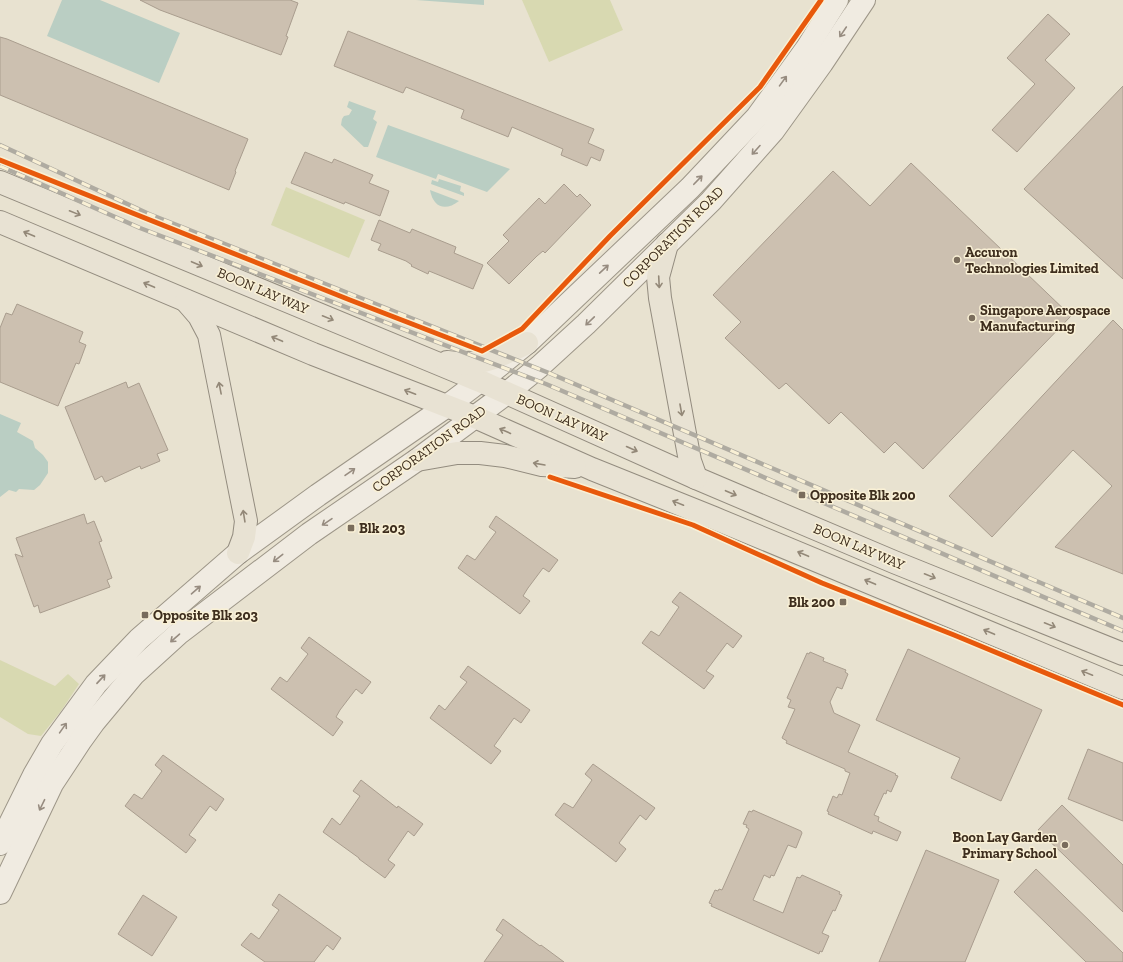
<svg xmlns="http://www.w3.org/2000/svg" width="1123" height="962" viewBox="0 0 1123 962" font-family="'Zilla Slab',serif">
	<rect width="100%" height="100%" fill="#e8e2d0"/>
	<!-- green -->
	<g fill="#d8d9b1">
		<polygon points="522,0 610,0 623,30 549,62"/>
		<polygon points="286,187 365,220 349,258 271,225"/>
		<polygon points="0,660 55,686 68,674 79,684 61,711 41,736 28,734 0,717"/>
	</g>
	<!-- water -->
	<g fill="#bacec3">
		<polygon points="62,0 100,0 180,33 159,83 47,36"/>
		<polygon points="416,0 484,0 484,5"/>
		<polygon points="349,101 376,111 373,119 377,122 368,147 364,147 341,125 342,119 344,116 349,115 352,110 347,107"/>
		<polygon points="388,125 510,169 487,192 438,174 436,179 376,157"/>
		<polygon points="439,179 461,186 460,191 464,193 464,196 431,184 432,180 438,182"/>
		<path d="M430,190L459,201C445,212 433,207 430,190Z"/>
		<polygon points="0,414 21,423 17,432 33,441 35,448 43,455 48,462 48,473 40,485 34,490 19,489 16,492 9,490 0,497"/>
	</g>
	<!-- building -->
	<g fill="#ccc0b0" stroke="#a99d8e">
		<polygon points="140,0 290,0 298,3 286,36 288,37 281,55 160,10"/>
		<polygon points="1048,14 1070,34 1045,60 1075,88 1017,152 992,130 1035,84 1007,58"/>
		<polygon points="348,31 594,129 588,143 604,150 600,161 591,157 587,166 561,155 563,149 512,127 508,137 506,136 461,118 464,110 406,87 403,93 334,66"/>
		<polygon points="0,37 7,39 248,139 235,171 236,172 229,190 0,95"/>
		<polygon points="1123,86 1123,279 1024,189"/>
		<polygon points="305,152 332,163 334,159 373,175 369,183 389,191 380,216 345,202 344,204 291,183"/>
		<polygon points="911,163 1071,316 923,469 895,442 884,453 841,412 829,424 786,383 779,389 725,338 741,322 713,295 833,171 870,206"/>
		<polygon points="564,184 577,197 580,194 591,205 545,253 543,251 537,256 509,284 487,263 509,241 503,235 539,198 545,204"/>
		<polygon points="379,220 410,233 412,229 456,247 454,253 483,265 473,289 429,271 428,274 411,266 412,265 406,261 378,250 381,244 371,240"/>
		<polygon points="17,304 83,332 79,342 86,345 79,364 76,363 58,406 0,382 0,328 6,313 12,315"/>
		<polygon points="1113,320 1123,330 1123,574 1055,547 1112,486 1073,450 992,537 949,496"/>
		<polygon points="126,382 128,388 139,383 168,450 157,454 160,461 141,469 140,466 105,482 102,476 95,480 65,407"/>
		<polygon points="84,514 87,524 94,521 102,541 99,542 112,578 107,580 110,587 40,613 38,605 34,607 15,554 23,557 16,538"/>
		<polygon points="496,516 558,560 549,572 543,568 528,588 523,596 530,601 520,614 458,568 467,555 475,560 496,532 489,527"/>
		<polygon points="680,592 742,636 733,648 727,643 706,671 714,676 704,689 642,643 651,631 659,636 679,607 672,602"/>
		<polygon points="309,637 371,682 362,694 356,689 340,710 336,717 343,722 333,736 271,689 280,677 287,682 308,654 301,648"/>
		<polygon points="908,649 1042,710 1001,801 951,778 960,758 876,720"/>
		<polygon points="810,652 824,658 823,661 846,670 845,672 848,674 842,689 837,687 830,702 834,713 860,725 848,752 896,774 895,775 898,776 891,792 887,790 886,794 884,793 874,815 879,817 878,821 901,832 897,841 873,831 872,834 828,814 829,812 827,811 833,796 837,798 839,794 842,795 850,773 845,771 845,769 786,743 787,741 782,738 795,709 788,707 791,700 787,698 807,653 809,654"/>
		<polygon points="468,666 530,710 521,723 514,718 494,746 501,751 491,764 430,718 439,705 445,710 467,682 460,677"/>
		<polygon points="1088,749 1123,763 1123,821 1068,799"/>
		<polygon points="163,755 224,799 216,811 210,806 189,835 196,840 186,853 125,806 134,794 142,799 162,771 155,765"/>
		<polygon points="593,764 655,808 646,820 640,815 619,843 626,849 616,862 555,815 564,803 573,808 592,780 585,774"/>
		<polygon points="361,780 397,808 398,806 423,824 414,836 408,831 397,847 388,860 395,865 385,878 359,859 359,858 323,832 332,818 340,825 360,796 353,791"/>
		<polygon points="1062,805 1123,865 1123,912 1038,830"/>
		<polygon points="753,810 801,831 802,833 796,848 788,845 774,876 771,875 770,878 764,875 753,900 783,913 797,877 800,878 802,875 840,892 839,894 842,895 835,911 833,910 822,933 829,936 822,952 820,951 819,954 711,906 712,904 709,903 715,890 718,891 719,889 722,890 749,829 746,827 747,825 743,824 749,811 752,812"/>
		<polygon points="926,850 999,880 965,962 879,962"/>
		<polygon points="1036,869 1123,953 1123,962 1086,962 1014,892"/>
		<polygon points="279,894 341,938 333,950 327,945 314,962 265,962 241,945 251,933 259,939 279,910 272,905"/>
		<polygon points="143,895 177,917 152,956 118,934"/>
		<polygon points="503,919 540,946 541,945 564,962 484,962 503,935 496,930"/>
	</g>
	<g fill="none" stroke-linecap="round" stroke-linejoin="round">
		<!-- secondary casing -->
		<g stroke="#9d9688" stroke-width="24">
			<g id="secondary">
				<polyline points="0,844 34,775 52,744 96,684 139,639 238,553 318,495 447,406 480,381 527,343 690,188 757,117 807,48 837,0"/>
				<polyline points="0,893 52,784 81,740 94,722 134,674 178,634 309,534 417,460 507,393 539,367 586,324 711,201 773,131 822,63 864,0"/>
			</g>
		</g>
		<!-- primary casing -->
		<g stroke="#938c7f" stroke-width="24">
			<g id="primary">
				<polyline points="0,182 480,381 696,478 894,562 1123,654"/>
				<polyline points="0,222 313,354 475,417 592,469 714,518 1123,688"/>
				<polyline points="667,244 658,277 660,298 690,461 696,478"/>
				<polyline points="186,301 199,316 209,335 246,521 244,537 238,553"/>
				<path d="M447,362C481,367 498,357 527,343"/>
				<polyline points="417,460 457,453 480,453 505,456 542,465 575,467"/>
			</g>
		</g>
		<!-- secondary -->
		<use href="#secondary" stroke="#f0ebe1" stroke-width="22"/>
		<!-- primary -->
		<use href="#primary" stroke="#e8e2d3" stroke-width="22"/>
		<!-- rail casing -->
		<g stroke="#afaba1" stroke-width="4.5">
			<g id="rail">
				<polyline points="0,145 149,214 549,373 1123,618"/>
				<polyline points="0,166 140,228 546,384 1123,631"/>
			</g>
		</g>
		<!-- rail -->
		<use href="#rail" stroke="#f9f0d5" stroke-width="3" stroke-dasharray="9" stroke-linecap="butt"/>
		<!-- cycleway casing -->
		<g stroke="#f9f0d5" stroke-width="8">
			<g id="cycleway">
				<polyline points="0,160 350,300 482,351 522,329 610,236 760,87 821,0"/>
				<polyline points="550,477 693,525 822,583 954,635 1123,705"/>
			</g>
		</g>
		<!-- cycleway -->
		<use href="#cycleway" stroke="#e8590c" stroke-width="5"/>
	</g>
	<!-- one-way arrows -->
	<defs><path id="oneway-shaft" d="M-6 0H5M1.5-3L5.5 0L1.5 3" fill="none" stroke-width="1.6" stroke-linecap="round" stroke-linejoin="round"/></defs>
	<g stroke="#978c80">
		<use href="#oneway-shaft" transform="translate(843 32) rotate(124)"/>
		<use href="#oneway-shaft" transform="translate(783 81) rotate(-54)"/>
		<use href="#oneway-shaft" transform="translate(756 150) rotate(132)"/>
		<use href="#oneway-shaft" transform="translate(698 180) rotate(-46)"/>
		<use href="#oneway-shaft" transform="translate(604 269) rotate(-43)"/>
		<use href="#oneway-shaft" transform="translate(590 321) rotate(136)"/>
		<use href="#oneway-shaft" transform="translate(350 472) rotate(-35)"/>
		<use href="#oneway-shaft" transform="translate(327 522) rotate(146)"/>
		<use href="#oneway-shaft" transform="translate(278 558) rotate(142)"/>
		<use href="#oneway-shaft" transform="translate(196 590) rotate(-41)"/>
		<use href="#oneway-shaft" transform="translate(175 638) rotate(139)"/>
		<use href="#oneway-shaft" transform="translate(101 679) rotate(-47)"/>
		<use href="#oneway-shaft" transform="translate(63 728) rotate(-55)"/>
		<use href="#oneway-shaft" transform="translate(42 805) rotate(116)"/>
	</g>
	<g stroke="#938878">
		<use href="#oneway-shaft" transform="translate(75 213) rotate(22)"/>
		<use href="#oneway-shaft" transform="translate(29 234) rotate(-157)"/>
		<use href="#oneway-shaft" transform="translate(197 264) rotate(23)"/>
		<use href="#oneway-shaft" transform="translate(659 282) rotate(87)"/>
		<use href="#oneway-shaft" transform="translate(149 285) rotate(-157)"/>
		<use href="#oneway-shaft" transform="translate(328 318) rotate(22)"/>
		<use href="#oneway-shaft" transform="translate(277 339) rotate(-157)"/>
		<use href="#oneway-shaft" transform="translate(220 388) rotate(-101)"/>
		<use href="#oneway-shaft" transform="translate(410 392) rotate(-159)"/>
		<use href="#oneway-shaft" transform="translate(681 410) rotate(80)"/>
		<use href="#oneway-shaft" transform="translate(505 431) rotate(-156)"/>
		<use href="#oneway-shaft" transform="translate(632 449) rotate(24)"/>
		<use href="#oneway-shaft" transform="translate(539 464) rotate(-170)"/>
		<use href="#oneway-shaft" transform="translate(731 493) rotate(23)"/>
		<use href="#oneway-shaft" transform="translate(678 503) rotate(-158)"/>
		<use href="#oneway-shaft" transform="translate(244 516) rotate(-99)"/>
		<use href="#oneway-shaft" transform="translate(803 554) rotate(-157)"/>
		<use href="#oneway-shaft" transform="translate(930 576) rotate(22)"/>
		<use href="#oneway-shaft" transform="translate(870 582) rotate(-157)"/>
		<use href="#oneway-shaft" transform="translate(1050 625) rotate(22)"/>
		<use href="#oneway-shaft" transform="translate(989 632) rotate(-157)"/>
		<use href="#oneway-shaft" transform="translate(1087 673) rotate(-158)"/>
	</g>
	<!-- markers -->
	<g fill="#7a6d5c" stroke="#f9f0d5" stroke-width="1.5">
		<circle cx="957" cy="260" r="4"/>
		<circle cx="972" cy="318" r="4"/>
		<rect x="798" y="491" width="8" height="8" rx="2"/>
		<rect x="347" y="524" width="8" height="8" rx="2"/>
		<rect x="839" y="598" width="8" height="8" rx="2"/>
		<rect x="141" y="611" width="8" height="8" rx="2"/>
		<circle cx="1065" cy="845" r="4"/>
	</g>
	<g text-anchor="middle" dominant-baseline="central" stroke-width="3" stroke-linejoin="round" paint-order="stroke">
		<!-- street labels -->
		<g font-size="14" fill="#3e2e1e" stroke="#f9f0d5">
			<text transform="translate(673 237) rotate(-45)">CORPORATION ROAD</text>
			<text transform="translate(263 291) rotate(23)">BOON LAY WAY</text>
			<text transform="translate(562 418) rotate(24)">BOON LAY WAY</text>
			<text transform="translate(429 449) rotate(-36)">CORPORATION ROAD</text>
			<text transform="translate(859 547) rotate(23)">BOON LAY WAY</text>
		</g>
		<!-- poi labels -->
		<g font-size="14" font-weight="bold" fill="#3e2e1e" stroke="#f9f0d5" text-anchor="start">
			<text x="965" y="252">Accuron<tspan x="965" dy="16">Technologies Limited</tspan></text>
			<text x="980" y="310">Singapore Aerospace<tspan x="980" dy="16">Manufacturing</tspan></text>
			<text x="810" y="495">Opposite Blk 200</text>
			<text x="359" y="528">Blk 203</text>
			<text x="835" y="602" text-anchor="end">Blk 200</text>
			<text x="153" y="615">Opposite Blk 203</text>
			<text x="1057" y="837" text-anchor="end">Boon Lay Garden<tspan x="1057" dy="16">Primary School</tspan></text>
		</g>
	</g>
</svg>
